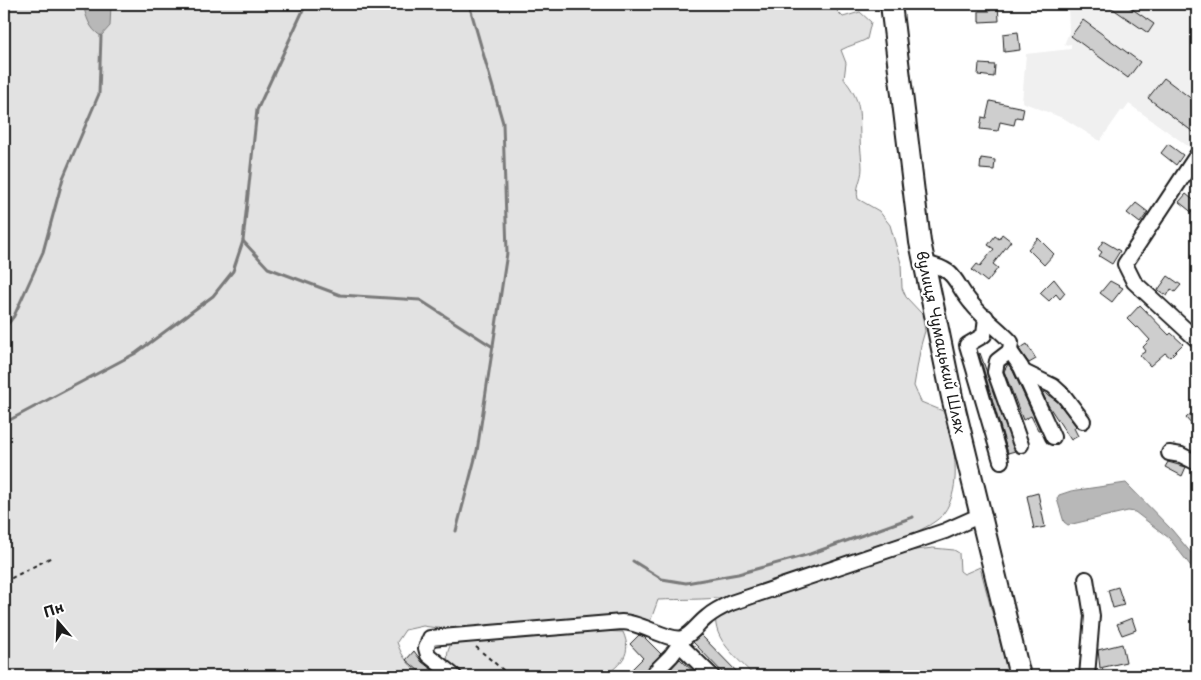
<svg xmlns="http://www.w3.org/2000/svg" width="1201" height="680" viewBox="0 0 1201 680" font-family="'Playpen Sans',sans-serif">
	<rect width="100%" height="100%" fill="#fff"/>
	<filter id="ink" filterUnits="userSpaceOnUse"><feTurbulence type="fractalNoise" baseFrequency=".02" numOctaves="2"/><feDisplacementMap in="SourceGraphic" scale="10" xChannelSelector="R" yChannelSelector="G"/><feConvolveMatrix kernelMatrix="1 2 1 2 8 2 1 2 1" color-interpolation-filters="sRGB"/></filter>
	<g filter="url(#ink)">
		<!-- built -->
		<polygon fill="#f0f0f0" points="1068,4 1197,4 1197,139 1192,149 1129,104 1124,111 1121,111 1100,141 1065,119 1022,102 1026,54 1071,49 1071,44 1064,45 1069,32"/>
		<!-- green -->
		<g fill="#e2e2e2" stroke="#7f7f7f">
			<path d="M4,4H838L837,11L843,17L860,12L871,22L867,39C858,44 850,45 841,50L846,63L844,79C862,102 859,110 860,137C860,148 862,158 862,168C862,180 855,187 858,199L879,211L890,225L901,263L902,288L906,297L922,314L925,331L921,345L914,386L921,402L943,411C954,440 964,487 943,514C926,537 823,565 792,575C771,582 748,594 727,597C705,600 681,599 658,600L650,622L630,618L481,628H437L423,626L405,630L397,642C402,658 410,666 423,676H4Z"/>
			<path d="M933,548L954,550L959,553L960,571L964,574L980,567L1009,676H754C739,659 712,640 716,615L907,551Z"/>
			<path d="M602,631L623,632C633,655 621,663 605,676H461C449,666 443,659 451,644L458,640Z"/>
		</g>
		<!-- water -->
		<g fill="#b8b8b8" stroke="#7a7a7a">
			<path d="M83,4H111L110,26L101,36C89,29 86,16 83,4Z"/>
			<polygon points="1126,483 1172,530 1197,560 1197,574 1169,538 1135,512 1128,511 1068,525 1064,522 1057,499 1059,495 1071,491"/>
		</g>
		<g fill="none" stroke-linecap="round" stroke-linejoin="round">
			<!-- stream -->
			<g stroke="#7a7a7a" stroke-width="3">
				<polyline points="243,241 268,268 340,295 420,300 493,347"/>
				<polyline points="4,329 14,316 43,252 63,178 99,94 101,36"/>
				<polyline points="4,423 136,353 213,296 233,271 243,241 257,110 306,4"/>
				<polyline points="456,531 477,451 507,253 503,123 469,4"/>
				<polyline points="633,561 662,579 686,583 738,574 810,554 913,517"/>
			</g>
		</g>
		<!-- building -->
		<g fill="#cecece" stroke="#1c1c1c">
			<polygon points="989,4 998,4 999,21 979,22 979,11 990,11"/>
			<polygon points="1106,4 1125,4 1154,24 1148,33"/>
			<polygon points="1083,20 1140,62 1128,78 1071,36"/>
			<polygon points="1018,32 1020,50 1004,52 1003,34"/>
			<polygon points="979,64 995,65 994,77 978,75"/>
			<polygon points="1164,78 1193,100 1197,94 1197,135 1148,98"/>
			<polygon points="990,101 1024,108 1022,118 1016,117 1014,125 1000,122 998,131 980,129 982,117 986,118"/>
			<polygon points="1168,144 1183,155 1176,165 1161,153"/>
			<polygon points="981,158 995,160 994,170 980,169"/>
			<polygon points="1186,194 1197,203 1197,210 1194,214 1179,202"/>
			<polygon points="1136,203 1148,212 1140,223 1127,213"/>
			<polygon points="1002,234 1011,241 993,264 998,268 987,282 972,270 977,264 980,266 994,249 988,245 995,236 999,239"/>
			<polygon points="1038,238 1054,254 1044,265 1028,249"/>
			<polygon points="1103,241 1120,251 1112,264 1099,256 1102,252 1098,249"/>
			<polygon points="1168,276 1181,285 1175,292 1171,289 1167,296 1158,290"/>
			<polygon points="1054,279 1065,293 1060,299 1056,294 1049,301 1040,293"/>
			<polygon points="1110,281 1123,288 1112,302 1100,293"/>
			<polygon points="1140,305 1169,335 1171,333 1183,344 1170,357 1165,353 1150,366 1140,355 1146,351 1143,347 1150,340 1138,327 1136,328 1127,319"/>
			<polygon points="1027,344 1036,359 1029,363 1019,349"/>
			<polygon points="980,353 1015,451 1008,453 979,354"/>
			<polygon points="1008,364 1013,371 1040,430 1038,430 1031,416 1023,420 1004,371"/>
			<polygon points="1041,390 1058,402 1076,426 1074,428 1078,436 1071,440 1048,405"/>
			<polygon points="1197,408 1197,431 1186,418"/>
			<polygon points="1168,462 1186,467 1182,476 1165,467"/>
			<polygon points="1038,493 1045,527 1034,529 1027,496"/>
			<polygon points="1118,587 1124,605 1113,608 1108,590"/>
			<polygon points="1132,618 1136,630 1122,635 1117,624"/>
			<polygon points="639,635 644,637 661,654 639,676 625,676 643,658 630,644"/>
			<polygon points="701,635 741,676 726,676 693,642"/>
			<polygon points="1122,644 1126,662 1100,668 1098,650"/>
			<polygon points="414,651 422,662 440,676 425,676 406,660"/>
			<polygon points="680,659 698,676 673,676 668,672"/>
		</g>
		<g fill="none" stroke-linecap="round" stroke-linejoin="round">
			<!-- minor casing -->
			<g stroke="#1c1c1c" stroke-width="18">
				<g id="minor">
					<polyline points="1197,155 1125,264 1134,282 1197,340"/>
					<path d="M924,263C959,270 952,281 972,304C983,318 999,329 1011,342L1010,351L997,361L995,372L1021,445"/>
					<polyline points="986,317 984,335 967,345 1001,461"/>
					<polyline points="1010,351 1021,367 1053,437"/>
					<polyline points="1024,372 1053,386 1064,396 1083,421"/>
					<polyline points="1169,453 1181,455 1197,463"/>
					<polyline points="1086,579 1092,616 1087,676"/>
					<polyline points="679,644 712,676"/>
					<path d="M454,676L428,655L426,648L430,638L622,622C641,622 669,642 683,638C692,634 699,623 707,617C714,611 722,607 731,603L945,531L981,515"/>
					<polyline points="651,676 671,656 685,637"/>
				</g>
			</g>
			<!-- highway casing -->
			<g stroke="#1c1c1c" stroke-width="24">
				<polyline id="highway" points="891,4 920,242 952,397 1020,676"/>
			</g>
			<!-- path -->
			<g stroke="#1c1c1c" stroke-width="2" stroke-dasharray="4 4" stroke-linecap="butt">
				<polyline points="4,582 52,557"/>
				<polyline points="476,647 510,676"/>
			</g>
			<!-- minor -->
			<use href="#minor" stroke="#fff" stroke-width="14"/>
			<!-- highway -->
			<use href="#highway" stroke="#fff" stroke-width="20"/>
		</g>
	</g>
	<g text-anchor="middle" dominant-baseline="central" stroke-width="4.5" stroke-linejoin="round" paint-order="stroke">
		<!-- street labels -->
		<g font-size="15" fill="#1c1c1c" stroke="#fff">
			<text transform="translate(942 342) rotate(78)">вулиця Чумацький Шлях</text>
		</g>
	</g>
	<!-- margin -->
	<rect width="1201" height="680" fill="none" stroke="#fff" stroke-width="20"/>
	<rect x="10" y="10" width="1181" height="660" fill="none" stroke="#1c1c1c" stroke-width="2" filter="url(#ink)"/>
	<!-- north arrow -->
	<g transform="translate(58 622) rotate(341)" stroke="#ffffff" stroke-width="4" paint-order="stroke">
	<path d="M0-4L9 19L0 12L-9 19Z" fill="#1c1c1c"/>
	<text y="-8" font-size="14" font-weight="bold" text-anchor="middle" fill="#1c1c1c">Пн</text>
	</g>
</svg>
